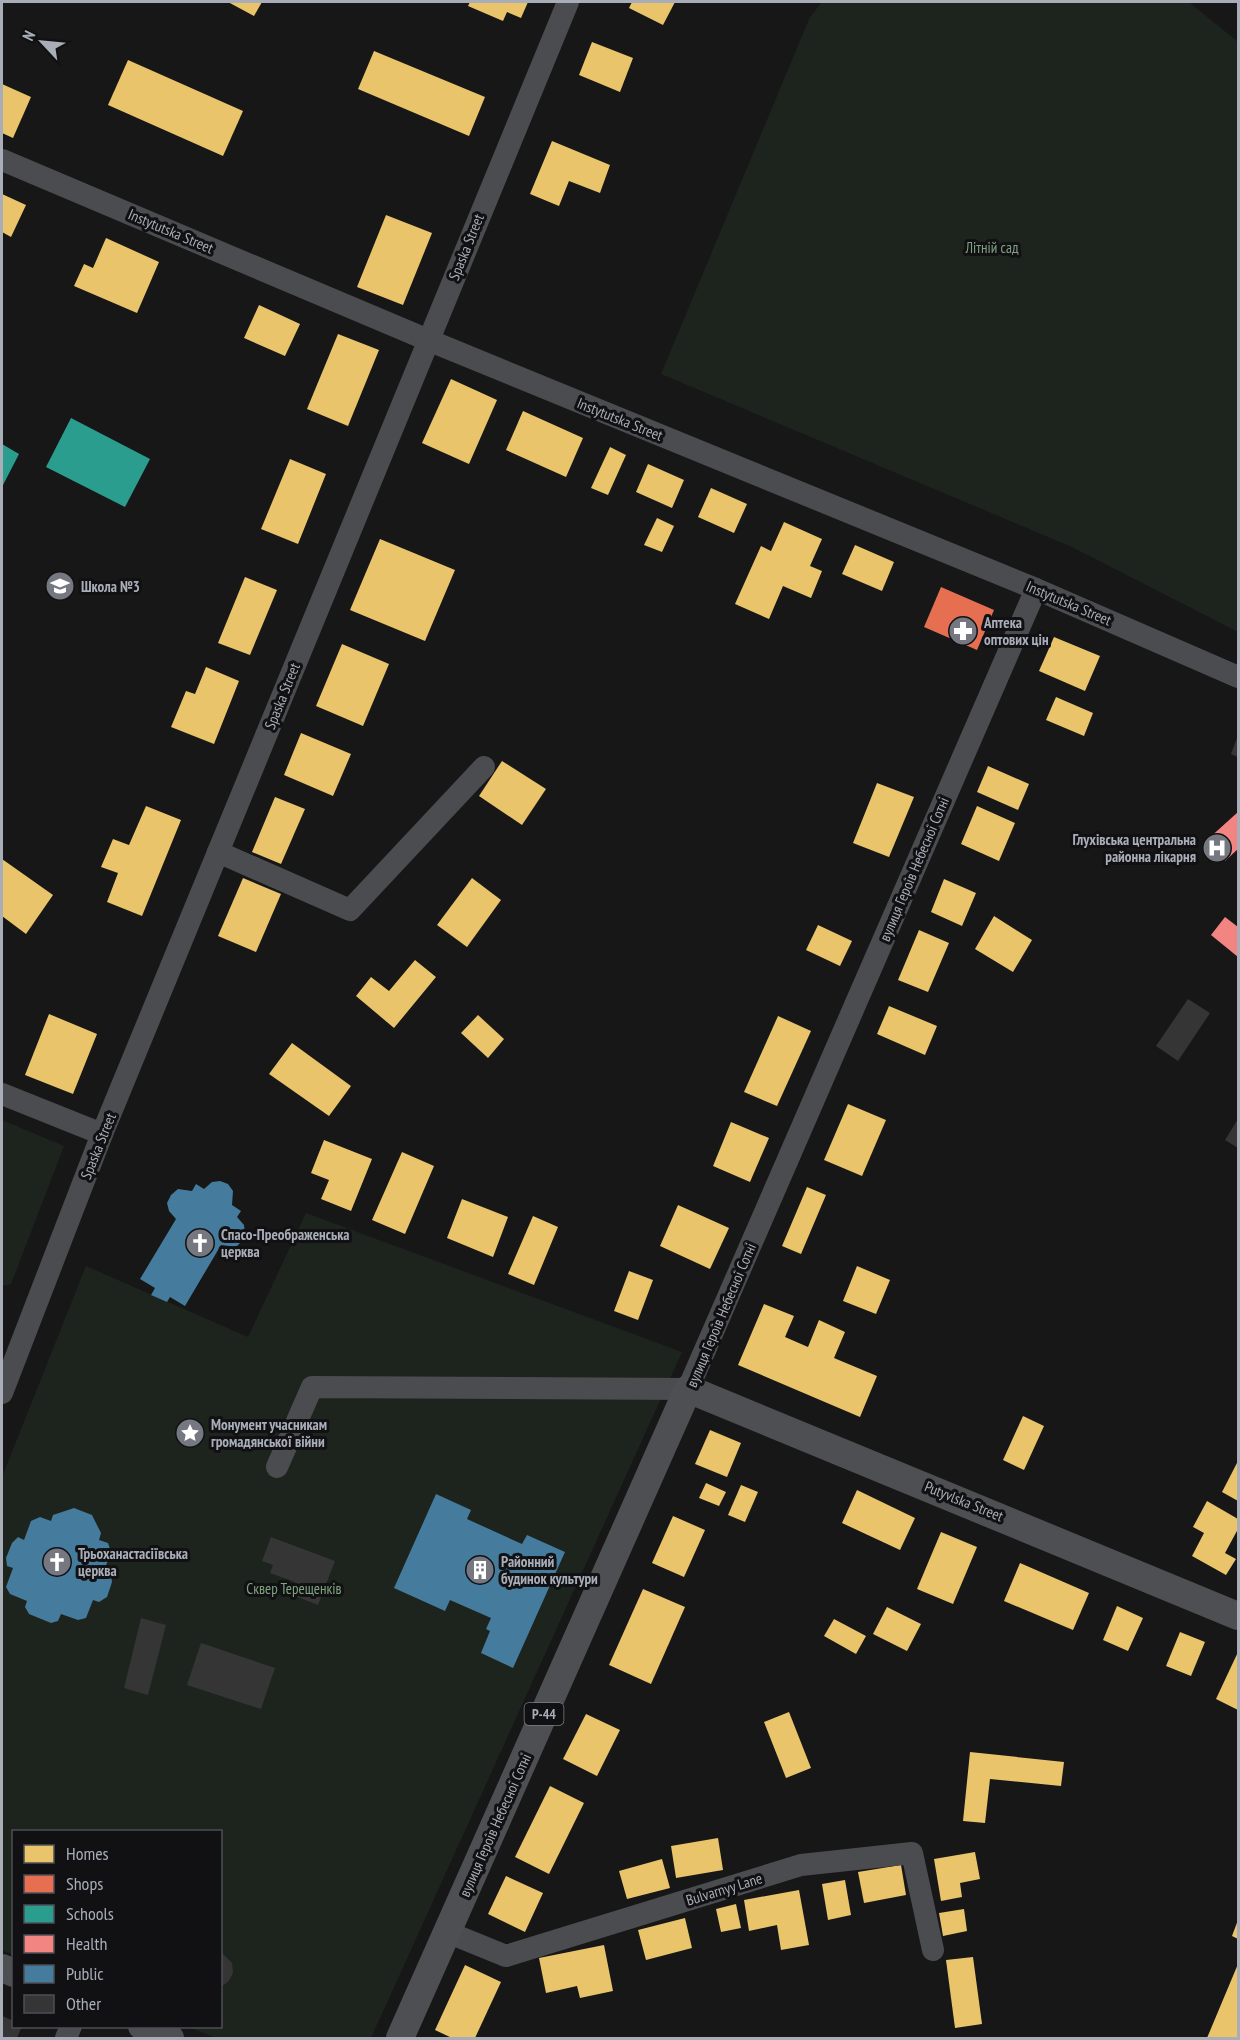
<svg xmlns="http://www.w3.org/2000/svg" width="1240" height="2040" viewBox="0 0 1240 2040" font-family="'PT Sans Narrow',sans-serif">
	<rect width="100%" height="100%" fill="#171717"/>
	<!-- green -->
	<g fill="#1d241e">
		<polygon points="822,2 1189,2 1238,42 1238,632 1072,547 661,374 810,17"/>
		<polygon points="2,1120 64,1146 11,1284 2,1286"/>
		<polygon points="306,1213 682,1352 371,2038 217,2038 188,2027 220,2026 220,1832 14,1832 13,1955 2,1950 2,1477 86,1266 248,1337"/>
	</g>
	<!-- homes -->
	<g fill="#e9c46a">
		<polygon points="228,2 262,2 254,16"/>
		<polygon points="470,2 528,2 521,18 507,12 503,21 468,6"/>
		<polygon points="632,2 675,2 663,25 629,8"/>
		<polygon points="592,42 633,58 620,92 579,75"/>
		<polygon points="374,51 485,97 469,136 358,89"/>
		<polygon points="128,60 243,111 223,156 108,105"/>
		<polygon points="2,84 31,97 13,138 2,133"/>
		<polygon points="552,141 610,165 600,193 569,181 559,206 530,194"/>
		<polygon points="2,194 26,205 11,237 2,232"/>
		<polygon points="386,215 432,233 403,305 357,287"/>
		<polygon points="106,238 159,262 137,313 74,286 84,264 93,268"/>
		<polygon points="259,305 300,324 285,356 244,338"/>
		<polygon points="338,334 379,350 348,426 307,409"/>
		<polygon points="451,379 497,400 469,464 422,443"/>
		<polygon points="523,411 583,438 566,477 506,450"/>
		<polygon points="610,447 626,455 608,495 591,488"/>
		<polygon points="290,459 326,474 298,544 261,529"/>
		<polygon points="648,464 684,480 672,508 636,492"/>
		<polygon points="711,488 747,504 734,533 698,517"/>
		<polygon points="657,518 674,526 662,552 644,545"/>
		<polygon points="784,522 822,539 810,566 822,571 811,598 783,586 769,619 735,604 761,546 771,551"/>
		<polygon points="380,539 455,570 425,641 350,610"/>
		<polygon points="855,545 894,562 882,591 842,574"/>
		<polygon points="245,577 277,590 250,655 218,643"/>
		<polygon points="1054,637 1100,656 1085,691 1039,671"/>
		<polygon points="342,644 389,664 363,726 316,706"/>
		<polygon points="206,667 239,681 214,744 171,727 186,691 195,694"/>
		<polygon points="1056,697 1093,713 1084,736 1046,720"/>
		<polygon points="301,733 351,754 333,796 284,775"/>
		<polygon points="502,761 546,789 522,825 479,796"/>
		<polygon points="988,766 1029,784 1018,810 977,792"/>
		<polygon points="877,783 914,797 889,857 853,843"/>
		<polygon points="275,797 305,809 281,864 252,852"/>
		<polygon points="146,806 181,820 142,916 107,902 118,873 101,867 113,839 129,845"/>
		<polygon points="977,806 1015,823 999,861 961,844"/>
		<polygon points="2,859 53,895 26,934 2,916"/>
		<polygon points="243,878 281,894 256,952 218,936"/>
		<polygon points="472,878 501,900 467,947 437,925"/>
		<polygon points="944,879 976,893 962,926 931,912"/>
		<polygon points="994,916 1032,940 1013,972 975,949"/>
		<polygon points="818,925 852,941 840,966 806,950"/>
		<polygon points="919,930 949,943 928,992 898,980"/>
		<polygon points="415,960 436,977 394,1028 356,996 371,977 389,991"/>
		<polygon points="889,1006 937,1026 925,1055 877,1034"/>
		<polygon points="49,1014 97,1034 73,1094 25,1075"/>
		<polygon points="478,1015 504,1039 488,1058 461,1033"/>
		<polygon points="778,1016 811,1031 777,1106 744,1092"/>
		<polygon points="292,1043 351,1086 329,1116 269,1074"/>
		<polygon points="848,1104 886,1120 862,1176 824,1160"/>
		<polygon points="731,1122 769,1138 750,1182 713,1166"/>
		<polygon points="324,1140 372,1159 351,1211 321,1199 329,1180 311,1173"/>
		<polygon points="402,1152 434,1166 405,1234 372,1220"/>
		<polygon points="807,1187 826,1195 801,1254 782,1246"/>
		<polygon points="462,1199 508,1217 493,1257 447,1238"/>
		<polygon points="678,1205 729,1228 710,1269 660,1246"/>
		<polygon points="533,1216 558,1227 534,1285 508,1274"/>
		<polygon points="857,1266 890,1280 876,1314 843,1301"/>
		<polygon points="629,1271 653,1280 638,1320 614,1311"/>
		<polygon points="764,1304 794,1316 785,1337 808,1347 819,1320 845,1332 834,1358 877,1376 860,1417 738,1365"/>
		<polygon points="1023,1416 1044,1426 1024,1470 1003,1460"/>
		<polygon points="710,1430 741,1443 727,1477 695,1464"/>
		<polygon points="1238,1461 1238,1501 1222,1492"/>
		<polygon points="706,1483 726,1492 719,1506 699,1498"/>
		<polygon points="741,1485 758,1492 745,1522 728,1515"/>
		<polygon points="857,1490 915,1518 900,1550 842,1523"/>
		<polygon points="1207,1501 1238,1519 1238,1529 1225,1553 1236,1559 1226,1575 1192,1556 1204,1533 1193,1527"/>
		<polygon points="673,1516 705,1530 684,1577 652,1563"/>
		<polygon points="941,1532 977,1547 953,1604 917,1589"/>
		<polygon points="1020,1563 1089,1593 1073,1630 1004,1601"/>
		<polygon points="643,1589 685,1607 651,1684 609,1665"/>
		<polygon points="1117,1606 1143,1618 1128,1651 1103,1640"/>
		<polygon points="887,1607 921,1624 907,1651 873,1634"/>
		<polygon points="834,1619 866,1636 856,1654 824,1636"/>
		<polygon points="1180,1632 1205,1642 1191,1676 1166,1666"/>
		<polygon points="1238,1652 1238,1710 1216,1699"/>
		<polygon points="789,1712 811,1768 786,1778 764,1722"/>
		<polygon points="586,1714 620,1730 597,1776 563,1759"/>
		<polygon points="970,1752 1064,1762 1061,1786 990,1779 985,1823 963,1821"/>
		<polygon points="550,1786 584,1803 549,1874 515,1857"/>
		<polygon points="718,1838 723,1870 676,1878 671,1846"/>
		<polygon points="975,1852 980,1879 960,1883 962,1897 941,1901 934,1859"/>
		<polygon points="662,1859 670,1888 627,1899 619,1871"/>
		<polygon points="901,1865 906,1895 864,1903 858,1872"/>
		<polygon points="506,1876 543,1893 525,1932 488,1914"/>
		<polygon points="845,1880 851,1915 828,1920 822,1884"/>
		<polygon points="799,1890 809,1945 781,1950 777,1925 749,1931 744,1900"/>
		<polygon points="736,1904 741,1928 721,1932 716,1909"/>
		<polygon points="964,1909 967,1931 943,1936 939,1913"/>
		<polygon points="685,1918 692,1948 646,1960 638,1930"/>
		<polygon points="1238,1920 1238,1939 1232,1936"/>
		<polygon points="604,1945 613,1991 580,1998 577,1986 546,1993 539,1958"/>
		<polygon points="973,1957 982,2024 955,2028 946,1960"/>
		<polygon points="1238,1964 1238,2038 1207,2038"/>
		<polygon points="465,1965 501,1982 475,2038 452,2038 435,2030"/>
	</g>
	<!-- shops -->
	<polygon fill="#e76f51" points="941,587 994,610 977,650 924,627"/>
	<!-- schools -->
	<g fill="#2a9d8f">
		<polygon points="71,418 150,459 125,507 46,467"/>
		<polygon points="2,444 19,454 2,487"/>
	</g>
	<!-- health -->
	<g fill="#f28482">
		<polygon points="1238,812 1238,849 1225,861 1207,840"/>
		<polygon points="1225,917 1238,927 1238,957 1211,935"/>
	</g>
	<!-- public -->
	<g fill="#457b9d">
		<polygon points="220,1181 228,1184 233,1191 232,1205 241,1211 237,1217 244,1225 245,1234 242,1241 236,1247 221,1245 185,1306 170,1297 167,1302 151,1295 155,1288 140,1279 176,1219 169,1211 167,1203 171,1195 178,1189 192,1191 196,1184 204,1189 212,1182"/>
		<polygon points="436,1494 471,1510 467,1519 522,1544 527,1535 565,1552 513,1668 481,1653 490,1631 486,1629 491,1618 450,1600 445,1611 394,1588"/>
		<polygon points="74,1508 92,1515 101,1533 99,1540 108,1543 111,1552 104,1571 111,1574 112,1582 107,1597 99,1602 93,1600 86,1618 78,1620 61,1614 58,1621 51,1623 29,1614 25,1607 27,1601 10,1594 6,1587 13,1568 7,1566 6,1558 12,1543 18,1537 24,1540 31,1521 40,1517 51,1521 53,1515"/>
	</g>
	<!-- building -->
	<g fill="#353536">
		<polygon points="1238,735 1238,757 1231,754"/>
		<polygon points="1188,999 1210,1013 1178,1061 1156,1046"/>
		<polygon points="1238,1119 1238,1148 1225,1140"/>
		<polygon points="271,1537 335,1561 318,1605 290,1594 295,1582 270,1573 273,1565 262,1561"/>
		<polygon points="141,1618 166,1625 148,1695 124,1688"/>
		<polygon points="201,1643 275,1668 261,1709 187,1685"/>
		<polygon points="220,1951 232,1963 233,1973 228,1982 220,1987"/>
		<polygon points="2,2016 14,2021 14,2026 22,2026 17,2038 2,2038"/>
	</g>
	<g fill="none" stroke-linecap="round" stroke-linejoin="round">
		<!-- minor -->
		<g stroke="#4b4c50" stroke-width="22">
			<polyline points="2,160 428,340 1036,589 1238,677"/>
			<polyline points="218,852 350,910 484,767"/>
			<polyline points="2,1094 102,1134"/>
			<polyline points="2,1393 102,1134 568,2"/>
			<polyline points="277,1467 312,1387 688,1389 1036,589"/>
			<polyline points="447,1932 506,1956 801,1865 912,1853 933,1950"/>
			<polyline points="66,2038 71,2026"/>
		</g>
		<!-- major -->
		<g stroke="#4d4f52" stroke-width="28">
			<polyline points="2,1968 14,1973"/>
			<polyline points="142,2026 170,2038"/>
			<polyline points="400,2038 688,1389 1238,1616"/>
		</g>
	</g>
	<!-- icons -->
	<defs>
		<g id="school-disc" transform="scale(1.5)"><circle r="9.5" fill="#757880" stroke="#111113"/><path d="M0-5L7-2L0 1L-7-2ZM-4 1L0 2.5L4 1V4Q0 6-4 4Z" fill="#fff"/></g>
		<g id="pharmacy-disc" transform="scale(1.5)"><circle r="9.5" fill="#757880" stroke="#111113"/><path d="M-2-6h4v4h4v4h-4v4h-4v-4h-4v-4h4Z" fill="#fff"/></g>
		<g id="hospital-disc" transform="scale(1.5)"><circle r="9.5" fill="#757880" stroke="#111113"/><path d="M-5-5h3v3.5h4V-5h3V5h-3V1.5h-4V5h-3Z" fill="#fff"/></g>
		<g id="church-disc" transform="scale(1.5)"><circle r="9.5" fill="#757880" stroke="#111113"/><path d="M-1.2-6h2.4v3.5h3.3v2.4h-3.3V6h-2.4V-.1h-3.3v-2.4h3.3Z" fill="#fff"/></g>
		<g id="sight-disc" transform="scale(1.5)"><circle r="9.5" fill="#757880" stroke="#111113"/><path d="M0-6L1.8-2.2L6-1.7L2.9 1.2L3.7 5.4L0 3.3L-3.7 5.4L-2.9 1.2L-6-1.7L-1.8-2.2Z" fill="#fff"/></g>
		<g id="building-disc" transform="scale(1.5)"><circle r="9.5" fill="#757880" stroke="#111113"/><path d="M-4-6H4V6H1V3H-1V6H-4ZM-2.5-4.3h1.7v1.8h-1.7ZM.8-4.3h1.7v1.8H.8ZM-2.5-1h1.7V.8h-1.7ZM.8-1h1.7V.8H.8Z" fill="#fff"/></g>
	</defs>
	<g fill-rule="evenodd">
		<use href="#school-disc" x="60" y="586"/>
		<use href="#pharmacy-disc" x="963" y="631"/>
		<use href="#hospital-disc" x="1217" y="848"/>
		<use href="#church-disc" x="200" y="1243"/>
		<use href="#sight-disc" x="190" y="1433"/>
		<use href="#church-disc" x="57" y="1562"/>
		<use href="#building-disc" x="480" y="1570"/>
	</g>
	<g text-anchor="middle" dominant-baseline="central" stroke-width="6" stroke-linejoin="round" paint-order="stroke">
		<!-- shield labels -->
		<rect fill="#111113" stroke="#7b7e86" stroke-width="1.5" x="524.5" y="1703" width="39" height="22" rx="4.5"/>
		<g font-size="14" font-weight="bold" fill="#a8adb8">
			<text x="544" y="1714">Р-44</text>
		</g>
		<!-- street labels -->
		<g font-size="15" fill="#a8adb8" stroke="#111113">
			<text transform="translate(171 231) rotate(23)">Instytutska Street</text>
			<text transform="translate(466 247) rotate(-68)">Spaska Street</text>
			<text transform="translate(620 419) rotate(22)">Instytutska Street</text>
			<text transform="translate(1069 603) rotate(23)">Instytutska Street</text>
			<text transform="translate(282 696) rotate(-68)">Spaska Street</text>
			<text transform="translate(914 869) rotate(-67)">вулиця Героїв Небесної Сотні</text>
			<text transform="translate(98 1146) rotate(-68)">Spaska Street</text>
			<text transform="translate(721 1315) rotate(-67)">вулиця Героїв Небесної Сотні</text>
			<text transform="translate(964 1501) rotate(22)">Putyvlska Street</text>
			<text transform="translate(495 1825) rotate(-66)">вулиця Героїв Небесної Сотні</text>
			<text transform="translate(724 1889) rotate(-17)">Bulvarnyy Lane</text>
		</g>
		<!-- park labels -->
		<g font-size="15" fill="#7fa381" stroke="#111113">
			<text x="992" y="247">Літній сад</text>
			<text x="294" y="1588">Сквер Терещенків</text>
		</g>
		<!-- poi labels -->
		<g font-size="15" font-weight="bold" fill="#a8adb8" stroke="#111113" text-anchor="start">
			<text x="81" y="586">Школа №3</text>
			<text x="984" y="622">Аптека<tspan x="984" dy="17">оптових цін</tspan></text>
			<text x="1196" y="839" text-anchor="end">Глухівська центральна<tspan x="1196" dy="17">районна лікарня</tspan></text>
			<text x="221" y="1234">Спасо-Преображенська<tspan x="221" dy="17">церква</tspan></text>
			<text x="211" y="1424">Монумент учасникам<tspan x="211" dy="17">громадянської війни</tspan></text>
			<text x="78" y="1553">Трьоханастасіївська<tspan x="78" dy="17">церква</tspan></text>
			<text x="501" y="1561">Районний<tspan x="501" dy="17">будинок культури</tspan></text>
		</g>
	</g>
	<!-- border -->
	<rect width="1240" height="2040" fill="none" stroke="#a8adb8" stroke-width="6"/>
	<!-- legend -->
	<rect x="12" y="1830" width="210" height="198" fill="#111113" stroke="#4d4f55" stroke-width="1.5"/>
	<rect x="24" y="1845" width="30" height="18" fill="#e9c46a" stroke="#4d4f55" stroke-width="1.5"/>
	<text x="66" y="1860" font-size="18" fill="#a8adb8">Homes</text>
	<rect x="24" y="1875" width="30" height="18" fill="#e76f51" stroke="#4d4f55" stroke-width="1.5"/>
	<text x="66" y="1890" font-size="18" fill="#a8adb8">Shops</text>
	<rect x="24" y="1905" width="30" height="18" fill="#2a9d8f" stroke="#4d4f55" stroke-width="1.5"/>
	<text x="66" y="1920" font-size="18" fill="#a8adb8">Schools</text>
	<rect x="24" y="1935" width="30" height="18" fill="#f28482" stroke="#4d4f55" stroke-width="1.5"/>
	<text x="66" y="1950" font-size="18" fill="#a8adb8">Health</text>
	<rect x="24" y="1965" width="30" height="18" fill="#457b9d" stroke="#4d4f55" stroke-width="1.5"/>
	<text x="66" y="1980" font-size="18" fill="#a8adb8">Public</text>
	<rect x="24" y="1995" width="30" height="18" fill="#353536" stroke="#4d4f55" stroke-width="1.5"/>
	<text x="66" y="2010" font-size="18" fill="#a8adb8">Other</text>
	<!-- north arrow -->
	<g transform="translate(42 42) rotate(296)" stroke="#111113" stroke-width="4.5" paint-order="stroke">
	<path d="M0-4.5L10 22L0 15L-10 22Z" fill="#a8adb8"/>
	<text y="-9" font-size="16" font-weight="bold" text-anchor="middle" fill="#a8adb8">N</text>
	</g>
</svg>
